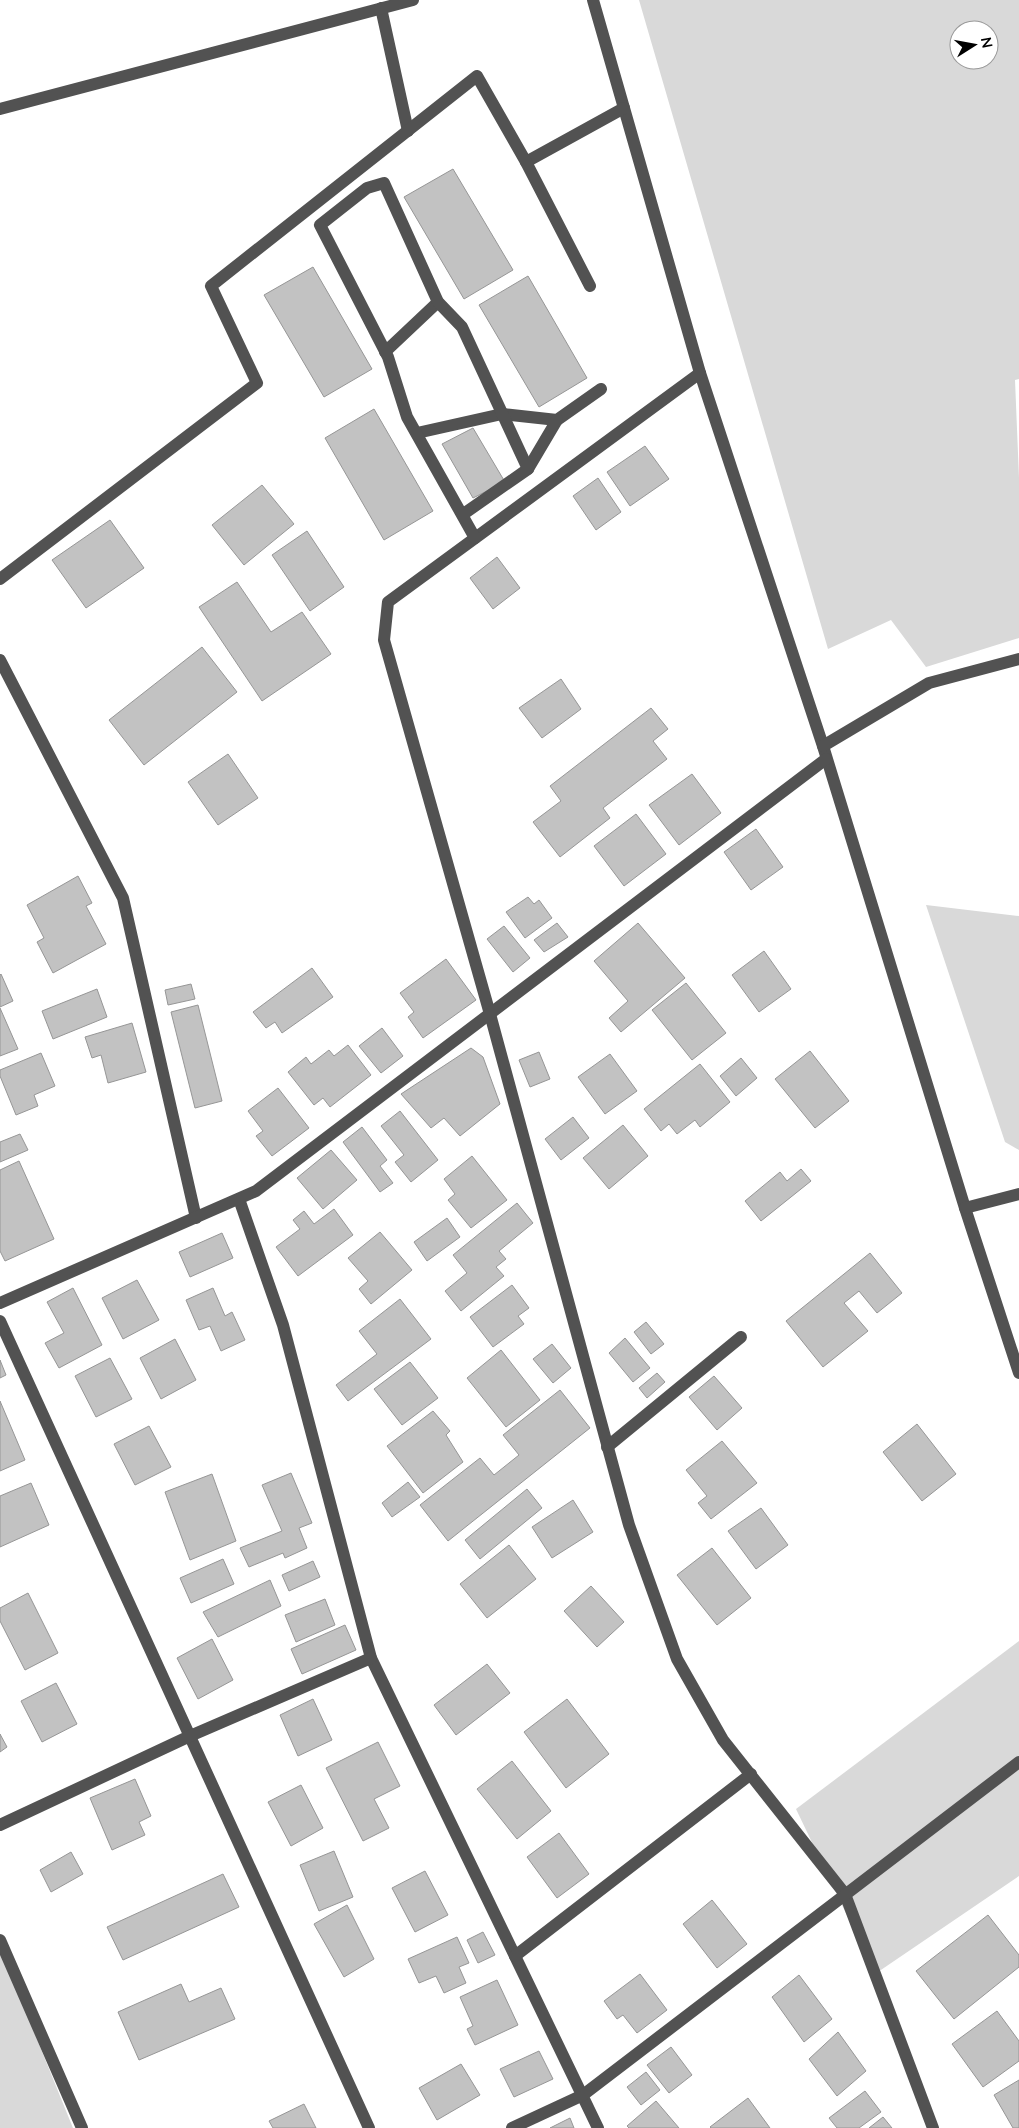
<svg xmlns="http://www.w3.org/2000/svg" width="1019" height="2128" viewBox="0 0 1019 2128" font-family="Lato,sans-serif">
	<rect width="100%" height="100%" fill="#fff"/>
	<!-- green -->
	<g fill="#d9d9d9" fill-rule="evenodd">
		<path d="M639,0H1019V379L1015,380L1019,478V638L926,667L891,620L828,649ZM959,30H989V60H959Z"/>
		<polygon points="926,905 1019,916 1019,1150 1005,1142"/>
		<polygon points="1019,1641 1019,1876 875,1974 796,1809"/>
		<polygon points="0,1948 73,2128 0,2128"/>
	</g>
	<!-- building -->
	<g fill="#c2c2c2" stroke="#969696">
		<polygon points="453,169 513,270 464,299 404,197"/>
		<polygon points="313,267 372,369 324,397 264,295"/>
		<polygon points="528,276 587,378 539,407 479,305"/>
		<polygon points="374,409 433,511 384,540 325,438"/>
		<polygon points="473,428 505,482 473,498 442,444"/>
		<polygon points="645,446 669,479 630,506 607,472"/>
		<polygon points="598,478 621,512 596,530 573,496"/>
		<polygon points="262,485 294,524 244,565 212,525"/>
		<polygon points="110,520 144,568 86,608 52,560"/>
		<polygon points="307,531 344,587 310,611 272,555"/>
		<polygon points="497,557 520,588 493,609 470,578"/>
		<polygon points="237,582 271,632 302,612 331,654 262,701 199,607"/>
		<polygon points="202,647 237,692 144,765 109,720"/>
		<polygon points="561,679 581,709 542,738 519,708"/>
		<polygon points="651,708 668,729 653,741 667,759 603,808 610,818 560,857 533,822 561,801 550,786"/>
		<polygon points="228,754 258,798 218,825 188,782"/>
		<polygon points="692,774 721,813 679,845 649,805"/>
		<polygon points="636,814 666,854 624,886 594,846"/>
		<polygon points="756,829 783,867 751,890 724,852"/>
		<polygon points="78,876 92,903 86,906 106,944 53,973 37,942 44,938 27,905"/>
		<polygon points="528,897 534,904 539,900 552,918 525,938 506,912"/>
		<polygon points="557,923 568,937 544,952 534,940"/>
		<polygon points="638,923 685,978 621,1032 609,1018 628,1001 594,961"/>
		<polygon points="504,926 530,958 513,972 487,939"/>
		<polygon points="764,951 791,989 759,1012 732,975"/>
		<polygon points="446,959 476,1000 423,1038 408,1017 414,1012 400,993"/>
		<polygon points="312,968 333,997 282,1033 275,1022 266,1028 253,1012"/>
		<polygon points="1,974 13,1001 0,1007 0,975"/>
		<polygon points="686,983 726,1033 692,1060 652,1010"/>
		<polygon points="191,984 195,999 168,1005 165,990"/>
		<polygon points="97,989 107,1017 53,1039 42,1011"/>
		<polygon points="198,1005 222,1101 195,1108 171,1012"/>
		<polygon points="0,1008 18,1049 0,1056"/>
		<polygon points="132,1023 146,1072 108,1083 101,1055 92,1058 85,1037"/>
		<polygon points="382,1028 403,1056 381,1073 359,1046"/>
		<polygon points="348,1045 371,1075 330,1107 323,1098 314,1105 288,1072 306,1057 311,1064 329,1050 334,1056"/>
		<polygon points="471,1048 483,1057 500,1104 460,1136 444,1118 431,1128 401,1094"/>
		<polygon points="810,1051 849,1101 815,1128 775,1079"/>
		<polygon points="539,1052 550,1079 530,1087 519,1060"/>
		<polygon points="41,1053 55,1086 34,1095 38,1106 16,1115 0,1076 0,1070"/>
		<polygon points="610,1054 637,1091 605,1114 578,1077"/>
		<polygon points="741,1058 757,1078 736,1096 720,1076"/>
		<polygon points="700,1064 730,1102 700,1127 695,1120 677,1134 669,1124 661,1131 644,1109"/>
		<polygon points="278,1088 309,1128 272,1156 256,1136 263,1131 248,1111"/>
		<polygon points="400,1111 438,1160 411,1182 395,1162 404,1155 381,1126"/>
		<polygon points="573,1117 589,1138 561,1160 545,1139"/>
		<polygon points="623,1125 648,1156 609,1189 583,1158"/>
		<polygon points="362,1127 387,1160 380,1166 393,1183 380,1192 343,1142"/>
		<polygon points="20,1134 28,1150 0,1162 0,1142"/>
		<polygon points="331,1150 357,1180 323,1209 297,1178"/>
		<polygon points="472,1156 507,1200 471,1228 448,1200 455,1194 444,1179"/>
		<polygon points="19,1161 54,1239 5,1261 0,1251 0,1170"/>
		<polygon points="801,1169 811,1181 761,1221 745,1201 780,1172 787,1181"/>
		<polygon points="517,1203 533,1223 499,1251 506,1259 496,1267 504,1276 461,1311 445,1291 467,1273 453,1255"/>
		<polygon points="334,1209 353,1235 298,1276 276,1247 300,1229 293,1220 304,1211 314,1224"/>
		<polygon points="447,1218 460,1237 427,1261 414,1242"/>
		<polygon points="380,1232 412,1270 371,1304 359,1289 368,1281 348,1258"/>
		<polygon points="222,1233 233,1258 190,1277 179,1252"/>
		<polygon points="870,1253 902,1293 877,1313 859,1291 844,1303 868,1331 823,1367 786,1321"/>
		<polygon points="137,1280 159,1320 123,1339 102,1298"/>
		<polygon points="512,1285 529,1308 518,1316 524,1324 493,1347 470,1317"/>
		<polygon points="73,1288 102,1345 59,1368 45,1343 64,1333 47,1302"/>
		<polygon points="213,1288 225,1316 232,1312 245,1340 221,1351 210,1326 199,1330 186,1300"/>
		<polygon points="400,1299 431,1339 348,1401 336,1385 377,1354 359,1331"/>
		<polygon points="646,1322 664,1344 651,1354 634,1332"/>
		<polygon points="625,1338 650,1368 633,1382 609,1353"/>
		<polygon points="175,1339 196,1380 161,1399 140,1358"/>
		<polygon points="552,1344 571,1368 553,1383 533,1359"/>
		<polygon points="501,1350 540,1400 506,1427 467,1378"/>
		<polygon points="110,1358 132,1399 96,1417 75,1376"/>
		<polygon points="0,1360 6,1375 0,1378"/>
		<polygon points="410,1362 438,1398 402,1425 374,1389"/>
		<polygon points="657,1373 665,1382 647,1398 639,1388"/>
		<polygon points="714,1376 742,1408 717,1430 689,1397"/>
		<polygon points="560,1390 590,1428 448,1541 420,1505 480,1458 494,1475 519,1455 503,1435"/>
		<polygon points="0,1401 25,1460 0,1471"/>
		<polygon points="433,1411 450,1431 446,1435 463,1462 423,1493 387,1446"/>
		<polygon points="917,1424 956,1474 922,1501 883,1452"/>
		<polygon points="149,1426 171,1467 135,1485 114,1444"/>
		<polygon points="722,1441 757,1483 711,1519 698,1503 707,1496 686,1470"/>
		<polygon points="291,1473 312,1523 299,1528 307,1548 285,1558 283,1553 249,1567 240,1548 282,1531 262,1485"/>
		<polygon points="212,1474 236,1541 190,1560 165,1492"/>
		<polygon points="408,1482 420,1497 392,1517 382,1503"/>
		<polygon points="31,1483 49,1525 0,1547 0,1496"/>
		<polygon points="527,1489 542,1508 480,1559 465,1540"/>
		<polygon points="573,1500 593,1532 552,1558 532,1527"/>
		<polygon points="761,1508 788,1545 756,1569 728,1531"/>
		<polygon points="509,1545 536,1579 487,1618 460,1584"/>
		<polygon points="712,1548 751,1598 717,1625 677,1575"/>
		<polygon points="223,1559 234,1584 191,1603 180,1578"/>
		<polygon points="313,1561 320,1577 289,1591 282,1575"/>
		<polygon points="270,1580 281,1606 218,1637 203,1612"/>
		<polygon points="591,1586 624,1622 597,1647 564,1611"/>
		<polygon points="28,1593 58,1653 25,1670 0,1621 0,1608"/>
		<polygon points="325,1599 335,1625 296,1642 285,1615"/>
		<polygon points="345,1625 356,1650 302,1674 291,1649"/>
		<polygon points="212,1639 233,1680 198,1699 177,1658"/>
		<polygon points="487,1664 510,1693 456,1735 434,1705"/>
		<polygon points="56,1683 77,1724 42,1742 21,1701"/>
		<polygon points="313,1699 332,1740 298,1756 280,1715"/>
		<polygon points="567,1699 609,1754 566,1788 524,1732"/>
		<polygon points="0,1734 7,1747 0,1752"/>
		<polygon points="378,1742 400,1786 374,1799 389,1828 363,1841 326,1768"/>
		<polygon points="512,1761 551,1811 517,1839 477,1789"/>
		<polygon points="135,1779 151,1816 139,1822 145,1835 112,1850 90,1798"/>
		<polygon points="301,1785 323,1828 291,1846 268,1802"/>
		<polygon points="559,1833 589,1874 557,1898 527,1857"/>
		<polygon points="334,1851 353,1897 319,1911 300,1865"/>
		<polygon points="71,1852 83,1874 51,1892 40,1870"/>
		<polygon points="425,1871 448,1915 415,1932 392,1888"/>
		<polygon points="223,1874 239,1907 123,1960 107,1927"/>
		<polygon points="712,1900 747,1944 717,1968 683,1924"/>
		<polygon points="347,1905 374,1959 344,1977 314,1924"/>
		<polygon points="988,1915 1019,1955 1019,1967 954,2019 916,1971"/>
		<polygon points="483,1932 495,1955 478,1963 467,1940"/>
		<polygon points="457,1937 469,1963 459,1967 466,1983 444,1993 436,1976 419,1983 408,1959"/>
		<polygon points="640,1974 667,2010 637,2033 623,2015 617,2019 604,2001"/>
		<polygon points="799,1975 832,2019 804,2042 772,1997"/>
		<polygon points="497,1980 518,2025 475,2045 467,2029 473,2026 460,1997"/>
		<polygon points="181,1984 189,2002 221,1988 235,2019 139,2060 118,2012"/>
		<polygon points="997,2011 1019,2041 1019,2061 983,2087 952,2044"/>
		<polygon points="838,2032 866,2071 837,2096 809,2059"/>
		<polygon points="671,2047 692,2075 669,2093 647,2065"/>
		<polygon points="539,2051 553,2079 514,2097 500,2069"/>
		<polygon points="461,2064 480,2095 437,2120 419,2088"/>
		<polygon points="646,2072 660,2090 641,2105 627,2087"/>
		<polygon points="1019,2080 1019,2128 1013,2128 994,2095"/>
		<polygon points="865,2091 881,2112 859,2128 837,2128 829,2118"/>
		<polygon points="748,2098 770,2128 711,2128 710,2127"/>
		<polygon points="656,2101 679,2128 629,2128 627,2126"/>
		<polygon points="304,2104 316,2128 273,2128 269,2121"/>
		<polygon points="883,2117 892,2128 869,2128"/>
		<polygon points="570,2118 574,2128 550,2128"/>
	</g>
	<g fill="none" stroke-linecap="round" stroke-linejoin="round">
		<!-- minor -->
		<g stroke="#525252" stroke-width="12">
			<polyline points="593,0 700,373 823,746 965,1208 1019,1373"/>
			<polyline points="381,8 408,131"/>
			<polyline points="0,109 413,0"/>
			<polyline points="526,162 624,108"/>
			<polyline points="385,352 438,302"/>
			<polyline points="700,373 388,602 384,640 490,1014 629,1525 677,1659 723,1740 845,1894 933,2128"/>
			<polyline points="417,433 502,414 557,420 601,389"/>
			<polyline points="528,469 557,420"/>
			<polyline points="462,515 528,469 462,327 438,302 384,183 367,188 320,225 388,357 407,417 475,538"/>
			<polyline points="0,579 257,383 211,286 477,76 526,162 590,286"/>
			<polyline points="0,660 123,898 196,1218"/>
			<polyline points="823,746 929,683 1019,659"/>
			<polyline points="239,1199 283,1325 371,1658 598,2128"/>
			<polyline points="965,1208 1019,1194"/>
			<polyline points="0,1303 256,1191 826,759"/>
			<polyline points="0,1321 369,2128"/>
			<polyline points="607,1447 741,1337"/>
			<polyline points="0,1825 190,1736 371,1658"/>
			<polyline points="0,1940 82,2128"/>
			<polyline points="515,1956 751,1774"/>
			<polyline points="512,2128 583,2095 1019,1762"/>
		</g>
	</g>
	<!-- north arrow -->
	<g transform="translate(974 45) rotate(79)"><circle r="24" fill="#ffffff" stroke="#999999"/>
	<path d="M0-4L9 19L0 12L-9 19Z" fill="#000000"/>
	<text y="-8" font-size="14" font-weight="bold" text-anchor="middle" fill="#000000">N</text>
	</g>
</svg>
